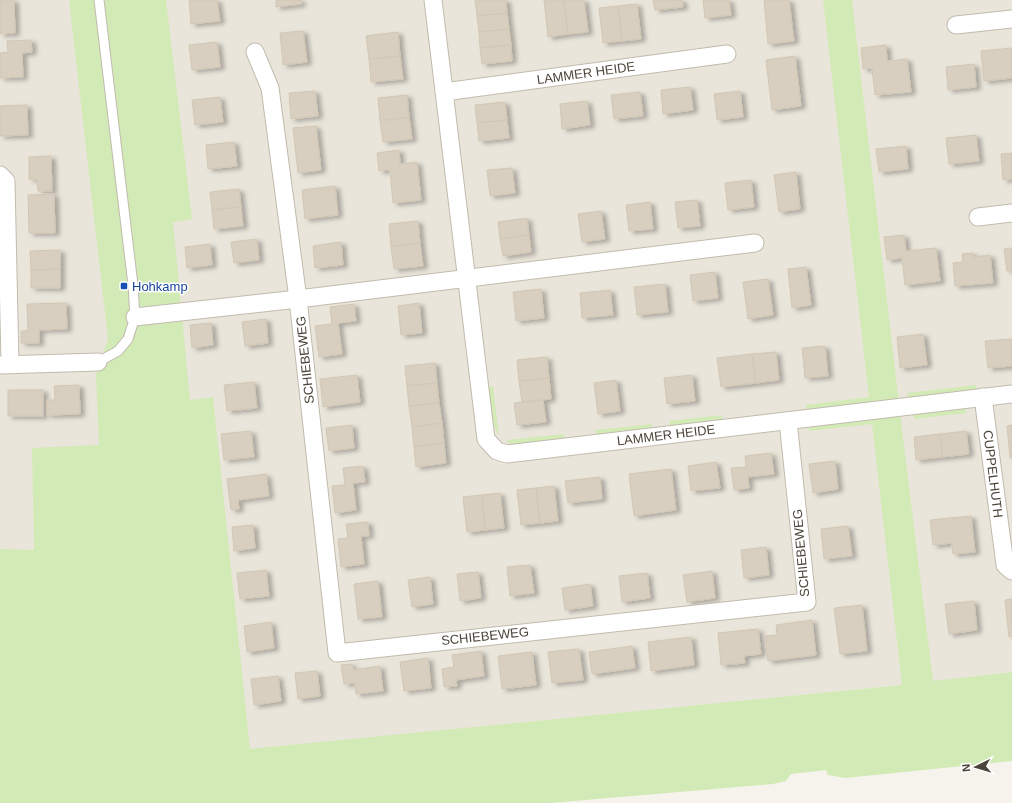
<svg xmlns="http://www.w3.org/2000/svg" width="1012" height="803" viewBox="0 0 1012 803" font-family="Helvetica,sans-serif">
	<defs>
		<filter id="shadow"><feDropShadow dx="4.5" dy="2.5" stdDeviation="2" flood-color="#0004"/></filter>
	</defs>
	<rect width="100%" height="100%" fill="#f6f3ec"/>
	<!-- residential -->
	<polygon fill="#eae5da" points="0,0 1012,0 1012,672 902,685 250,750 0,654"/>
	<!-- green -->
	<g fill="#d2eab5">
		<polygon points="69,0 166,0 192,219 173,222 190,400 213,397 250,749 902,685 872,424 809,431 806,405 869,397 823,0 852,0 903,438 933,681 1012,672 1012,761 845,778 828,775 826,770 791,774 786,781 773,784 550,803 0,803 0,549 34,550 32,448 99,445 96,375 108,339"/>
		<polygon points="976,385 977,391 908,399 907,393"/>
		<path d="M493,386L499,436C490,421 490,404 488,387Z"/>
		<polygon points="965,407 966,413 914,419 913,414"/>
		<polygon points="722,415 723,420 670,427 669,421"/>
		<polygon points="652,424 652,429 596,436 595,430"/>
		<polygon points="563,434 564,440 514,445 507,442 508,440"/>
	</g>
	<!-- building -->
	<g fill="#d8cfc1" stroke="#d3c7b4" filter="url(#shadow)">
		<polygon points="0,0 14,0 15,33 0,34"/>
		<polygon points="189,0 217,0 220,21 191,24"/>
		<polygon points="276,0 301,0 301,4 276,7"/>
		<polygon points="475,0 506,0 507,13 477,16"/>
		<polygon points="544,0 564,0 568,34 548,37"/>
		<polygon points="564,0 584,0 588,32 568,34"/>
		<polygon points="653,0 682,0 683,7 655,10"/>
		<polygon points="703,0 729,0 731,15 705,18"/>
		<polygon points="764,0 789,0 794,41 768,44"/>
		<polygon points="637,4 641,39 622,41 618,6"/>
		<polygon points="618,6 622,41 603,43 599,8"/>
		<polygon points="507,13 509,29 479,32 477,16"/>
		<polygon points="509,29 511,45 480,48 479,32"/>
		<polygon points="303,31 307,62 283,65 280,33"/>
		<polygon points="398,32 400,56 369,59 366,36"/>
		<polygon points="31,40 32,52 22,53 23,77 0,78 0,53 8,52 7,41"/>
		<polygon points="217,42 220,67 192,70 189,45"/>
		<polygon points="511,45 512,61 482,64 480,48"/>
		<polygon points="886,45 887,61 907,59 911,92 875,95 872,68 863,69 861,48"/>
		<polygon points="1012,48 1012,78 984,81 981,51"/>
		<polygon points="400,56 403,79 371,82 369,59"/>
		<polygon points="795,56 801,106 772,110 766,60"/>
		<polygon points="974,64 976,87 948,90 946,67"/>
		<polygon points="690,87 693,110 663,114 661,90"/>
		<polygon points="315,91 318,116 291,119 289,93"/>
		<polygon points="740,91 743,117 717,120 714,94"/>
		<polygon points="640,92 643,116 614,119 611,95"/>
		<polygon points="407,95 409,117 380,121 378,98"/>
		<polygon points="220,97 223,122 195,125 192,100"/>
		<polygon points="587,101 590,125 562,129 560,104"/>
		<polygon points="505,102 507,120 477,123 475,105"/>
		<polygon points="27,105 28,135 0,136 0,106"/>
		<polygon points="409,117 412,139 383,142 380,121"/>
		<polygon points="507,120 509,138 479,141 477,123"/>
		<polygon points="316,126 321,170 298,173 293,128"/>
		<polygon points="976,135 979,161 949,164 946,138"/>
		<polygon points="234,142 237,166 208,169 206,145"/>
		<polygon points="906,146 908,169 879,172 876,149"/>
		<polygon points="399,150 400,164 417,162 421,200 393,203 390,170 379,171 377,153"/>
		<polygon points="1012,153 1012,179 1003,180 1001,154"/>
		<polygon points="51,156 52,191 38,191 37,179 29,179 29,157"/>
		<polygon points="512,168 515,193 490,196 487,170"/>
		<polygon points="796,172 800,209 779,212 774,175"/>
		<polygon points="751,180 754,207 728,210 725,183"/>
		<polygon points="335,186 338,215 305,219 302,190"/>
		<polygon points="239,189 241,207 212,210 210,192"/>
		<polygon points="54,194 55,233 29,233 28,195"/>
		<polygon points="697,200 700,226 678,228 675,202"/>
		<polygon points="650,202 653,229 629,231 626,205"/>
		<polygon points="241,207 243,226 214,229 212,210"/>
		<polygon points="601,211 605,239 582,242 578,214"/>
		<polygon points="527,218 529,235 500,239 498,222"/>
		<polygon points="418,221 420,243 391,247 389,224"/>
		<polygon points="529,235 531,252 503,256 500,239"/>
		<polygon points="904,235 906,251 936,248 940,281 905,285 902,258 887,260 884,237"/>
		<polygon points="257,239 259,260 234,263 231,242"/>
		<polygon points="341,242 343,265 315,268 313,246"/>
		<polygon points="420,243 423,266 394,269 391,247"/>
		<polygon points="210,244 212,265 187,268 185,247"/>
		<polygon points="1012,248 1012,270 1007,271 1004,249"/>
		<polygon points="60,250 60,269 31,270 30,251"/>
		<polygon points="973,253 973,257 990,255 993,283 955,286 953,263 963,262 962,254"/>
		<polygon points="806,267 811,305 792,308 788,269"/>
		<polygon points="60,269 60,288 31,288 31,270"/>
		<polygon points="715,272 718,298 693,301 690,275"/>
		<polygon points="768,279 773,315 748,319 743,282"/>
		<polygon points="665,284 668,312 637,315 634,287"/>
		<polygon points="541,289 544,318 516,321 513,292"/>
		<polygon points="610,290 613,315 582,318 580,293"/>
		<polygon points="66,303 67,329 39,330 39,343 21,343 21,331 28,331 27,304"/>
		<polygon points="419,303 422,333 401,335 398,306"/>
		<polygon points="354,304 356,321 338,323 342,354 319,357 315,326 332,324 330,307"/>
		<polygon points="266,319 268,343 245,346 242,322"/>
		<polygon points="211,323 213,345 192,348 190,325"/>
		<polygon points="923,334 927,365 900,368 897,337"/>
		<polygon points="1012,339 1012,366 988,368 985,341"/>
		<polygon points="825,346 828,376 805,378 802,348"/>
		<polygon points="776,352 779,380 756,383 752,354"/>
		<polygon points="752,354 756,383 721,387 717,358"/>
		<polygon points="547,357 549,378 519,381 517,360"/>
		<polygon points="435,363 437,383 407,386 405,366"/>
		<polygon points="357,375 360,402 323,407 320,379"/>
		<polygon points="692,375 695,401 667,404 664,378"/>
		<polygon points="549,378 551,399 522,402 519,381"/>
		<polygon points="616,380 620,411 598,414 594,383"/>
		<polygon points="254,382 257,408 227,411 224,385"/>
		<polygon points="437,383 439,403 409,406 407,386"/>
		<polygon points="79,385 80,414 47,415 47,400 55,400 54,386"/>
		<rect x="8" y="390" width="35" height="26"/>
		<polygon points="543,400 546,422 517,425 514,403"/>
		<polygon points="439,403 442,423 412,427 409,406"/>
		<polygon points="442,423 444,443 414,447 412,427"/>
		<polygon points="352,425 354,448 329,451 326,428"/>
		<polygon points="1012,425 1012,458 1010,458 1007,426"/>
		<polygon points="251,431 254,457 224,460 221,434"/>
		<polygon points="966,431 969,454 942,457 940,434"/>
		<polygon points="940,434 942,457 916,460 914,437"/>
		<polygon points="444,443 446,463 416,467 414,447"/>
		<polygon points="771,453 774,474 748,477 749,488 734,490 731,468 746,467 745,456"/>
		<polygon points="835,461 838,489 813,493 809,464"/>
		<polygon points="716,462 720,488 691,491 688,466"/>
		<polygon points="363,466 365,482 353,483 356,510 335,513 332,486 345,485 343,468"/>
		<polygon points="671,469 676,510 634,516 629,474"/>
		<polygon points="266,474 269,496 238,500 239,509 231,510 227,479"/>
		<polygon points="600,477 602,499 568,503 565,481"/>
		<polygon points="554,486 558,521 540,523 536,488"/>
		<polygon points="536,488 540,523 521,525 517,490"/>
		<polygon points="500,493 504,528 485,530 482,495"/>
		<polygon points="482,495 485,530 467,532 463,497"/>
		<polygon points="971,516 975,552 953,554 952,543 933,545 930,520"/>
		<polygon points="368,522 369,536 361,536 364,564 341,567 338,539 348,538 346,524"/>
		<polygon points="253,525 255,548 234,551 232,527"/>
		<polygon points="848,526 852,556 824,559 821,529"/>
		<polygon points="766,547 769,575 744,578 741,550"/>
		<polygon points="530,565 534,593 510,596 507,567"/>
		<polygon points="266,570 269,596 240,599 237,573"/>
		<polygon points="712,571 715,598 687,602 683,575"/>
		<polygon points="478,572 481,598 460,601 457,574"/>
		<polygon points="647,573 650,598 622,602 619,576"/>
		<polygon points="430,577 433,604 412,607 408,580"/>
		<polygon points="378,581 382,617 358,619 354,584"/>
		<polygon points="590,584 593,606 565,610 562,588"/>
		<polygon points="1012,599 1012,636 1009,637 1005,600"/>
		<polygon points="974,601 977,630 949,634 945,604"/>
		<polygon points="862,605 867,651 840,654 834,608"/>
		<polygon points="812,620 816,655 768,661 765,636 777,635 776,625"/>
		<polygon points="271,622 274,648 247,652 244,626"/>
		<polygon points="758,629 761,654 744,656 745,663 721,665 718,633"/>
		<polygon points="691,637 694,665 651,671 648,642"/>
		<polygon points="632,646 635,668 592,674 589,652"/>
		<polygon points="579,649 583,680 552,683 548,652"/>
		<polygon points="481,651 484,676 456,680 457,686 444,687 442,669 454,667 452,655"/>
		<polygon points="532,652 536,685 502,689 498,656"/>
		<polygon points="428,658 431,688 404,691 400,662"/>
		<polygon points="352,664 353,670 380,666 383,691 356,694 355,683 344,684 341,665"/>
		<polygon points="317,671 320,696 298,699 295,673"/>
		<polygon points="278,676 281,701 254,705 251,679"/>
	</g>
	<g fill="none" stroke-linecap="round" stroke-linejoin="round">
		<!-- lane casing -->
		<g stroke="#c2bbae" stroke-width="11">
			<polyline id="lane" points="98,362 118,351 128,339 135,317 133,285 99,0"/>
		</g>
		<!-- street casing -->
		<g stroke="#c2bbae" stroke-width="19">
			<g id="street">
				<polyline points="433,0 486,439 497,451 507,454 1012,394"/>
				<polyline points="956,25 1012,19"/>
				<polyline points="255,52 270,88 298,299 337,653 807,602 788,421"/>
				<polyline points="444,92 727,54"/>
				<polyline points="0,175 6,181 10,364"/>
				<polyline points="978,217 1012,213"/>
				<polyline points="135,317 298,299 755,243"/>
				<polyline points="0,365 98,362"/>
				<polyline points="983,397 1005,565 1012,571"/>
			</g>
		</g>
		<!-- lane -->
		<use href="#lane" stroke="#fff" stroke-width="9"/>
		<!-- street -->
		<use href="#street" stroke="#fff" stroke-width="17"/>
	</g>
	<!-- markers -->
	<rect fill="#1a4fb4" stroke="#fff" stroke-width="1.5" x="120" y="282" width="8" height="8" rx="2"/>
	<g text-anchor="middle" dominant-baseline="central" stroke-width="3" stroke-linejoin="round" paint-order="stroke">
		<!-- street labels -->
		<g font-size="13" fill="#4b4439" stroke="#fff">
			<text transform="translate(586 73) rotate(-8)">LAMMER HEIDE</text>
			<text transform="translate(305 360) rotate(-96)">SCHIEBEWEG</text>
			<text transform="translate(666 435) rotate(-7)">LAMMER HEIDE</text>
			<text transform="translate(993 474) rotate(83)">CUPPELHUTH</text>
			<text transform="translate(801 553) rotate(-95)">SCHIEBEWEG</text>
			<text transform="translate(485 636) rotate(-6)">SCHIEBEWEG</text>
		</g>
		<!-- transit labels -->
		<g font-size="13" fill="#164399" stroke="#fff" text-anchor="start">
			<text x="132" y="286">Hohkamp</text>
		</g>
	</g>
	<!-- north arrow -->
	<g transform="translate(976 767) rotate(265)" stroke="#ffffff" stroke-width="3" paint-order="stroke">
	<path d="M0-3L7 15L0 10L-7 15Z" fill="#4b4439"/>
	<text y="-6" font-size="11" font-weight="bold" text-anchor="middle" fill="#4b4439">N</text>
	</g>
</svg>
